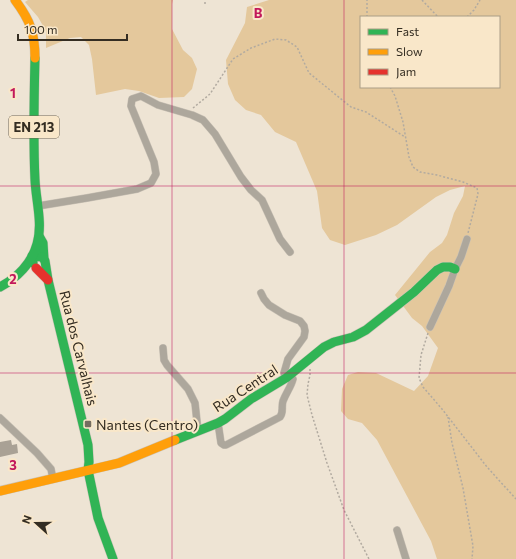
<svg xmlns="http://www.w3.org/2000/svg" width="516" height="559" viewBox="0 0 516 559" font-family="Commissioner,sans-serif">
	<rect width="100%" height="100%" fill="#eee4d4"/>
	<!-- forest -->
	<g fill="#e4c89c" fill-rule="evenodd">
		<polygon points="28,0 173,0 172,4 172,29 183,50 192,58 197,69 192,89 184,97 159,98 139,91 125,89 96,95 92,59 89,45 81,37 70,38 46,48 46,31 38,17 25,2"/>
		<path d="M269,0H516V559H437L431,541L377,440L362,423L348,419L341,411L342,389L348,375L358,372L376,373L414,391L428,376L438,348L422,326L412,318L395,295L430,252L442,243L447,235L454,213L463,196L465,186L450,190L436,197L397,225L376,235L345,245L330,240L322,228L317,191L296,142L275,132L261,115L246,110L235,100L228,84L226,60L245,23L247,7ZM361,17H499V87H361Z"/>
	</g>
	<!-- building -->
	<polygon fill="#a9a195" points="11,440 12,445 17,444 18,453 0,457 0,442"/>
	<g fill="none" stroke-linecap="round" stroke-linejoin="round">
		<!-- street casing -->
		<g stroke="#cac2b6" stroke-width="8">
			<g id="street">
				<polyline points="38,206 87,198 137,189 151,183 156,174 154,162 131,106 132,99 141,96 158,105 192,115 203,120 215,134 241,177 251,190 262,200 280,239 290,252"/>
				<polyline points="261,293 264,299 269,305 285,315 300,321 304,326 305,331 304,337 288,359 284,373 286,378"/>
				<polyline points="430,327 449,286 455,269 461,257 467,239"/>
				<polyline points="163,348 164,360 167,365 188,389 195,403 198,431"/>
				<polyline points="0,418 37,453 51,469 53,479"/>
				<path d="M218,423L221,443L224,445H226L280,417C284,412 281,407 283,401C286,393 291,387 293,379L290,375"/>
				<polyline points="397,530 406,559"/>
			</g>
		</g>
		<!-- fast casing -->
		<g stroke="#cac2b6" stroke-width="10">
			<g id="fast">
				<polyline points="39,236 43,243 44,259"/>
				<polyline points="33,263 32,256 42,257 45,261 48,280 88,445 89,462 88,470 98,518 113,559"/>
				<path d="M0,287C17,278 32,263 37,244C43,224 36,201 35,180C33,139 34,98 35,58"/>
				<polyline points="175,440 218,423 225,419 251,399 286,378 324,347 334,342 353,337 366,330 414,292 437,270 443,267 450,267 455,269"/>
			</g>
		</g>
		<!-- slow casing -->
		<g stroke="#cac2b6" stroke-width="10">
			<g id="slow">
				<path d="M15,0C30,20 35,33 35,58"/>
				<polyline points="0,491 119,463 175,440"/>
			</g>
		</g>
		<!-- jam casing -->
		<g stroke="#cac2b6" stroke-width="10">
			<polyline id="jam" points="36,268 48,280"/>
		</g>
		<!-- path -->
		<g stroke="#b1aaa0" stroke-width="1.5" stroke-dasharray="2 2" stroke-linecap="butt">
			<polyline points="422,0 438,17"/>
			<polyline points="205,4 205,0"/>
			<polyline points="367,17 367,0"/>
			<polyline points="467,17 474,10 480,0"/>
			<polyline points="390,87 395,96 403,122 409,157 413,167 420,172 437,175 463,182 477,188 478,194 468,233"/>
			<polyline points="193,108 210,94 233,59 251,48 275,39 286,40 297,47 309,73 351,107 366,112 405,137"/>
			<polyline points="428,333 421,355 419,378 423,387 442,409 487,467 516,499"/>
			<polyline points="310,369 310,375 308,384 307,395 312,415 327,463 344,510 369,559"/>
			<polyline points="448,417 452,443 463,488 473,546 472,559"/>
		</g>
		<!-- street -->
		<use href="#street" stroke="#ada79c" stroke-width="7"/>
		<!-- fast -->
		<use href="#fast" stroke="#30b455" stroke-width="9"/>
		<!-- slow -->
		<use href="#slow" stroke="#ff9f0a" stroke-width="9"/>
		<!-- jam -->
		<use href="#jam" stroke="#e5322d" stroke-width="9"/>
	</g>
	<!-- grid -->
	<path fill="none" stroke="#c2185b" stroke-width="1" stroke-opacity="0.55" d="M172,0V559M344,0V559M0,186H516M0,373H516"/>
	<!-- markers -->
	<rect fill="#756d60" stroke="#f9e7c9" stroke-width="1.5" x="84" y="420" width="8" height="8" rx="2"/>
	<g text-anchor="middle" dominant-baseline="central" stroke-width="4" stroke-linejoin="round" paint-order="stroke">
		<!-- shield labels -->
		<rect fill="#f9e7c9" stroke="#6f6554" stroke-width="1" x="9" y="116" width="50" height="22" rx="3"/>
		<g font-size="13" font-weight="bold" fill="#342d22">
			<text x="34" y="127">EN 213</text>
		</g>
		<!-- street labels -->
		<g font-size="14" fill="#342d22" stroke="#f9e7c9">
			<text transform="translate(79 348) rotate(76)">Rua dos Carvalhais</text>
			<text transform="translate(245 388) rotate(-33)">Rua Central</text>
		</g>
		<!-- poi labels -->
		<g font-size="14" fill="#342d22" stroke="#f9e7c9" text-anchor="start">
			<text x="96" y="424">Nantes (Centro)</text>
		</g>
	</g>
	<g font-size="13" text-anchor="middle" font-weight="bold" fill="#c2185b" stroke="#f9e7c9" stroke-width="4" stroke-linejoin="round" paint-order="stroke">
		<text x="258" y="18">B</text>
		<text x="13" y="98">1</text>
		<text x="13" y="284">2</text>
		<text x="13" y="470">3</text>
	</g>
	<!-- legend -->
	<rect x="360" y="16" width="140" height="72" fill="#f9e7c9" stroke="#aa9d86"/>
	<rect x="368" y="29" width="20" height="6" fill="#30b455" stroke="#aa9d86"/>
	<text x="396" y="36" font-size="12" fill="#342d22">Fast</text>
	<rect x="368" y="49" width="20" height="6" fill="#ff9f0a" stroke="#aa9d86"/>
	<text x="396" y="56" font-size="12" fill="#342d22">Slow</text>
	<rect x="368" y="69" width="20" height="6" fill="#e5322d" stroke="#aa9d86"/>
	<text x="396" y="76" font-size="12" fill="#342d22">Jam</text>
	<!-- north arrow -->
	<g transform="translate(36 523) rotate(291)" stroke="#f9e7c9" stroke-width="3" paint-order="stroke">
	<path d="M0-3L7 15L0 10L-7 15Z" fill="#342d22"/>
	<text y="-6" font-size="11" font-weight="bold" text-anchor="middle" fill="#342d22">N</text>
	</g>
	<!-- scale -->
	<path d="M18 34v6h109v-6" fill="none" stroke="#342d22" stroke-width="2"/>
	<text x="24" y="34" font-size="12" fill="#342d22" stroke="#f9e7c9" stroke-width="3" paint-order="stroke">100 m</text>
</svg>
